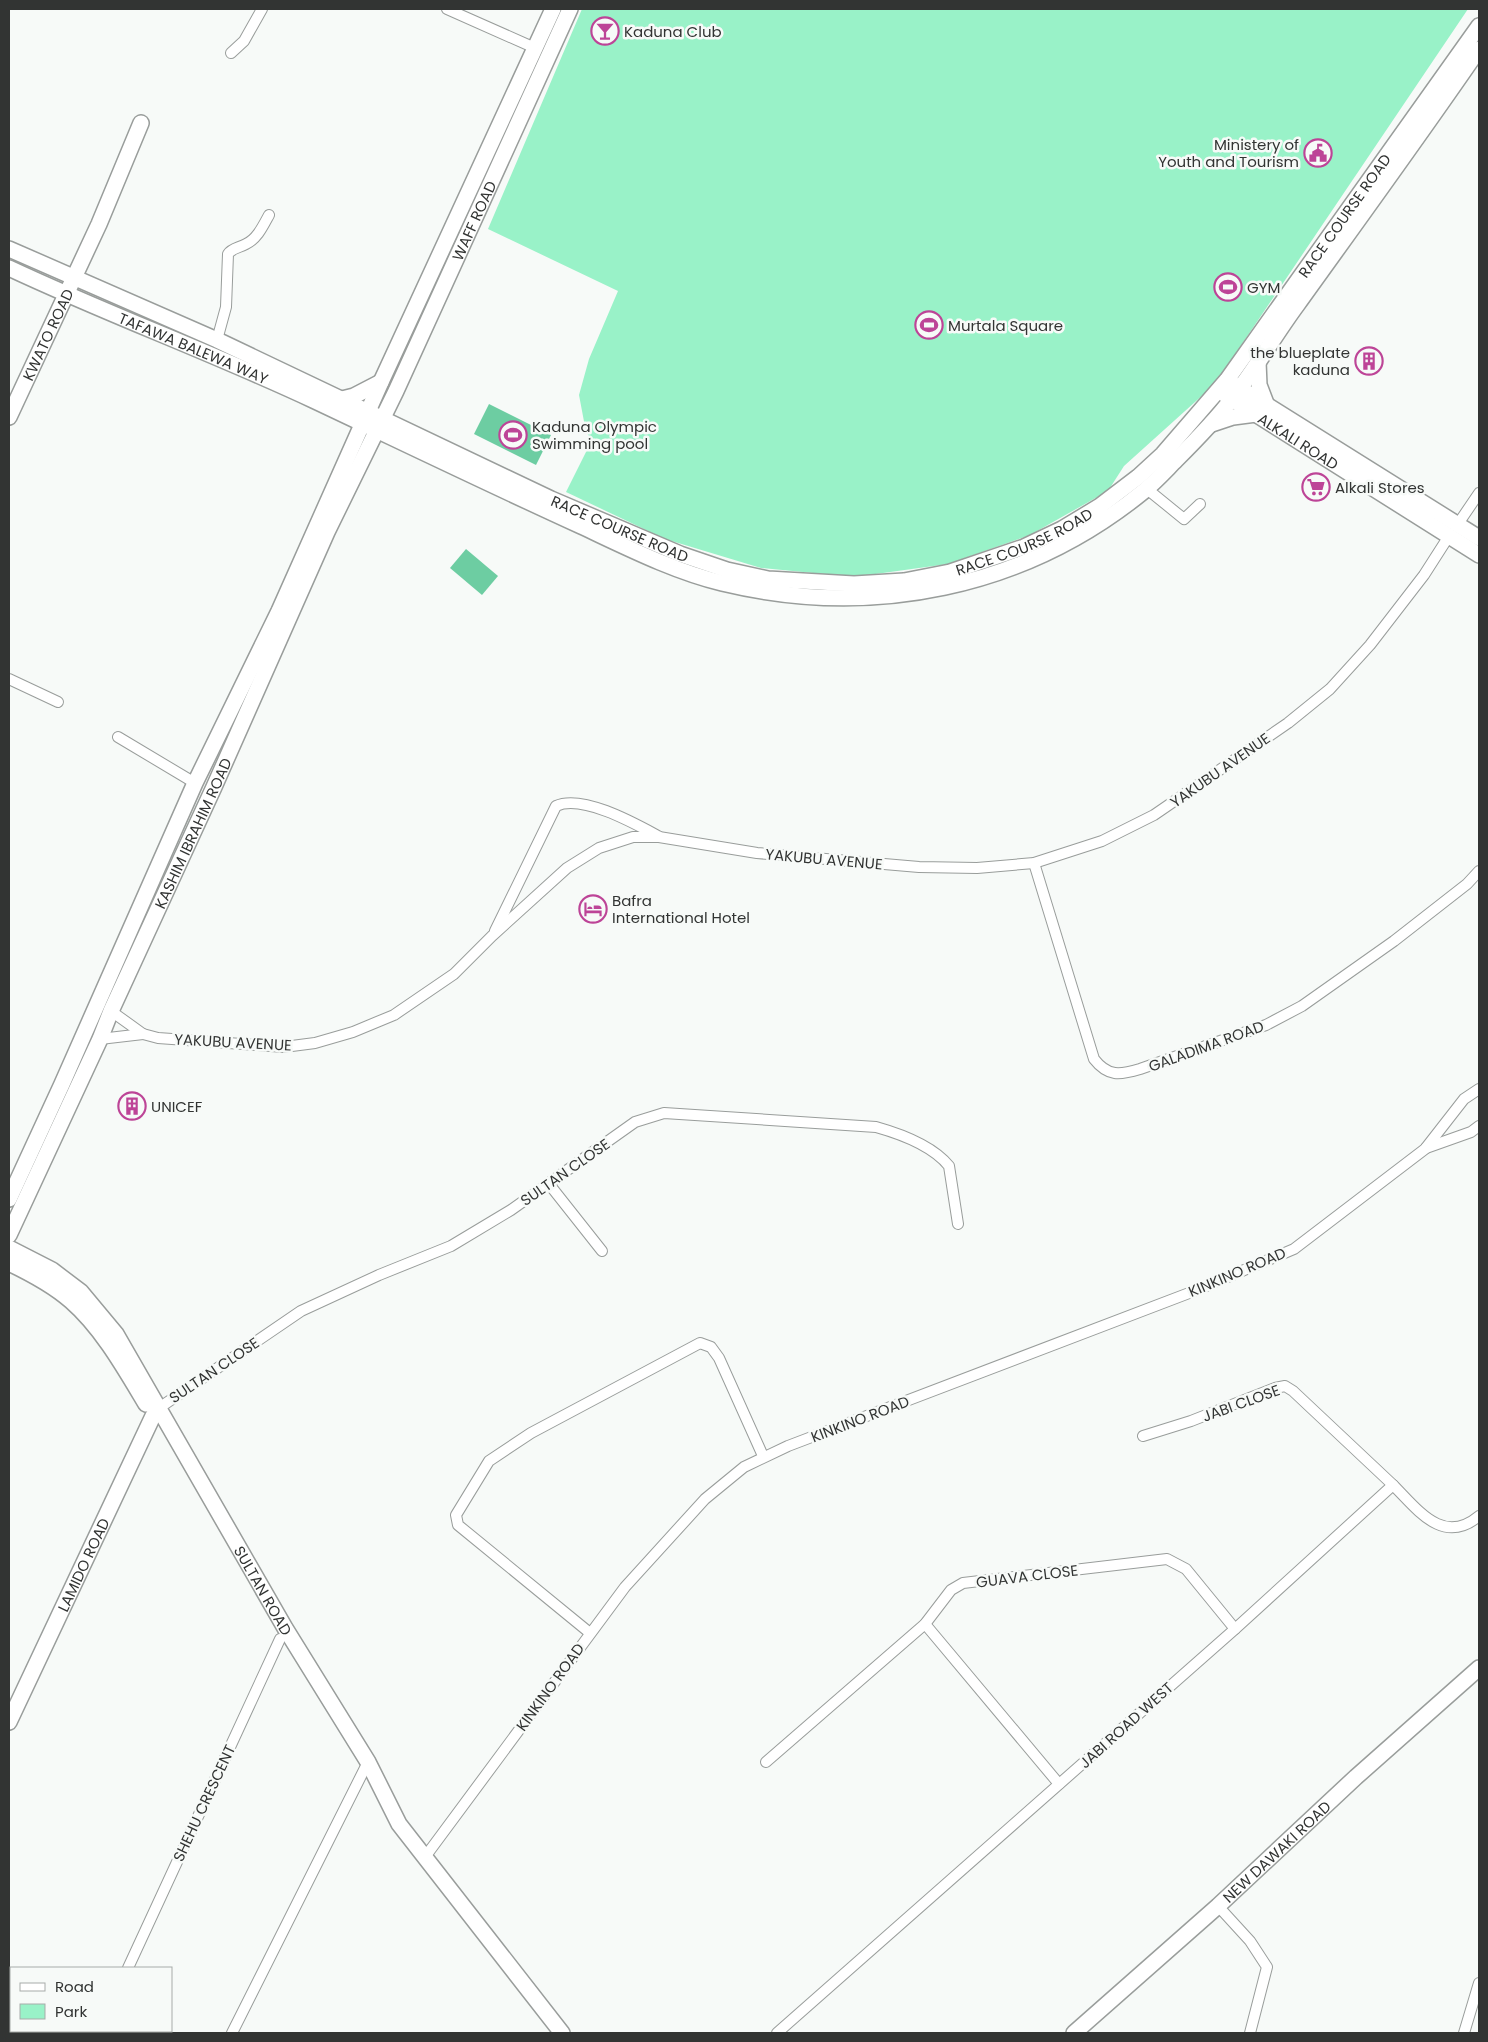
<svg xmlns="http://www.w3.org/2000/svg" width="1488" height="2042" viewBox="0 0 1488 2042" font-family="Poppins,sans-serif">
	<rect width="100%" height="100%" fill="#f7faf8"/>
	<!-- green -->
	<polygon fill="#99f2c8" points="582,9 1468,9 1215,384 1124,466 1108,491 1030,535 948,564 854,577 761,568 665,539 566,492 592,440 586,432 579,395 589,359 618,291 488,229"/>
	<!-- water -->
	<g fill="#6dcda2">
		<polygon points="489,404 551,435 536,465 474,434"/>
		<polygon points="466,549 498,576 482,595 450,568"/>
	</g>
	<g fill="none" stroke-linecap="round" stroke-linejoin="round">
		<!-- street casing -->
		<g stroke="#999d9b" stroke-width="12">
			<g id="street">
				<polyline points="447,9 535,48"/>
				<polyline points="231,53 244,41 262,9"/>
				<path d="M217,340L226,307L228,254C232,248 239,248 246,244C257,239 263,226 269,215"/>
				<polyline points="1147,489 1184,519 1200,504"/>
				<polyline points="1458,524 1479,493"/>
				<polyline points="9,679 58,702"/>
				<polyline points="118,737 195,783"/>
				<path d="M1034,863L1094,1059C1108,1077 1120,1075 1140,1069L1266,1025L1302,1006L1394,941L1467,884L1479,871"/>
				<path d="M495,931L556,806C582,794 634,823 658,836"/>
				<polyline points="111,1011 143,1034 158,1038 284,1047 315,1043 353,1032 394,1015 454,974 492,936 567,868 599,848 633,837 659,837 757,853 919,867 977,868 1034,863 1102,841 1154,815 1288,723 1330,689 1370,645 1424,575 1449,536"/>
				<polyline points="100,1039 143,1034"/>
				<polyline points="1426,1148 1471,1132 1479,1126"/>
				<polyline points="549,1184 602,1251"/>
				<path d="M159,1408L301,1311L379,1275L451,1246L511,1210L635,1122L664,1113L876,1127C901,1134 932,1145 949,1166L958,1224"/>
				<polyline points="1143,1436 1191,1421 1275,1388 1285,1386 1293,1391 1393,1485"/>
				<polyline points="925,1624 1059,1784"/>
				<polyline points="590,1633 458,1525 456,1515 489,1461 531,1433 700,1343 711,1347 719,1358 763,1456"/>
				<polyline points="766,1762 925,1624 951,1590 963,1583 1167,1559 1186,1569 1235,1629"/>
				<polyline points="425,1857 625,1587 705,1499 744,1467 788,1446 1197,1290 1294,1249 1425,1149 1464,1099 1479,1089"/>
				<polyline points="1218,1906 1250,1941 1267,1967 1250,2033"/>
				<polyline points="128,1968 280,1639"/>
				<polyline points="98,2033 99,2031"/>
				<polyline points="232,2033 368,1762"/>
				<path d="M777,2033L1235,1629L1393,1485C1418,1510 1443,1546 1479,1516"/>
				<polyline points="1464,2033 1479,1983"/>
			</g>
		</g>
		<!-- secondary casing -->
		<g stroke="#999d9b" stroke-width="18">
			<g id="secondary">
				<path id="s1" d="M9,249L217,340L551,499L680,554L727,570L768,579L854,584L904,581L950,572L1024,547L1062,529L1100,506L1138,477L1163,454L1227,380L1479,26"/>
				<path id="s2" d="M9,268C109,315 213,353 313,400C402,442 491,485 581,526C626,547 673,571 722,583C872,619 1024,589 1144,491C1155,482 1166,470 1176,460C1195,441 1214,422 1231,400C1255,370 1274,336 1297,305C1358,220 1420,135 1479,49"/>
				<polyline points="1258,362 1259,385 1267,406"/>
				<polyline points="1233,384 1479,538"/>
				<path id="s3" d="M1224,394L1479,555"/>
				<polyline points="342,399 354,396 381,382"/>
				<path id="s4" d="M9,417L99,224L141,123"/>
				<polyline points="1212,424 1233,417 1256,414"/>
				<polyline points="9,1199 62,1084 195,783 279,611 381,382 553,9"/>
				<path id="s5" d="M9,1235L100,1039L111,1011L214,787L327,532L396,391L570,9"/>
				<path id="s6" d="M9,1248L52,1270L81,1292L116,1334L285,1628L368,1762L399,1824L562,2033"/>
				<path d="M9,1263C30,1273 53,1285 71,1301C102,1328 125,1369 146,1404"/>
				<path id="s7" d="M9,1722L153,1416L159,1408"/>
				<path id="s8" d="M1074,2033L1218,1906L1356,1777L1479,1668"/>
			</g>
		</g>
		<!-- street -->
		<use href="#street" stroke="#fff" stroke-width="10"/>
		<!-- secondary -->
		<use href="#secondary" stroke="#fff" stroke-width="15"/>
	</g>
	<!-- icons -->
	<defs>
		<g id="bar-ring" transform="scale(1.4375)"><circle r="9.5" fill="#f7faf8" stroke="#bd4497" stroke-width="1.5"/><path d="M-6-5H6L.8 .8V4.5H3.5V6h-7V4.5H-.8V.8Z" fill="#bd4497"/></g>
		<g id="civic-ring" transform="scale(1.4375)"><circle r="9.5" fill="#f7faf8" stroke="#bd4497" stroke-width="1.5"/><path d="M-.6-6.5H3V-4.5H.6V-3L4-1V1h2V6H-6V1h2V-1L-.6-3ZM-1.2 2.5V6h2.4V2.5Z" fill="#bd4497"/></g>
		<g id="stadium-ring" transform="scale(1.4375)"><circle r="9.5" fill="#f7faf8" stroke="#bd4497" stroke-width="1.5"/><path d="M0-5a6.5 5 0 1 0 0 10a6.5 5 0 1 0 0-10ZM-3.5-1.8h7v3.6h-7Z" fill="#bd4497"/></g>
		<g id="building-ring" transform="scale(1.4375)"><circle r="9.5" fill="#f7faf8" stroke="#bd4497" stroke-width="1.5"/><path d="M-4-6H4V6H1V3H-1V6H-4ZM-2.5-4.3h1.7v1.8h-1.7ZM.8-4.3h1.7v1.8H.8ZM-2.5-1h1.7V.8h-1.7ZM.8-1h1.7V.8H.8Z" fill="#bd4497"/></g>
		<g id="supermarket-ring" transform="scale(1.4375)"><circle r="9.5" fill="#f7faf8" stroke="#bd4497" stroke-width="1.5"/><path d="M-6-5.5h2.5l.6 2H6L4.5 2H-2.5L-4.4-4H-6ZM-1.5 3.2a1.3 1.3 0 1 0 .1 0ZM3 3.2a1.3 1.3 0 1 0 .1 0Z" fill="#bd4497"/></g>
		<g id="hotel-ring" transform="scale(1.4375)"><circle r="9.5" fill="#f7faf8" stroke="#bd4497" stroke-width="1.5"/><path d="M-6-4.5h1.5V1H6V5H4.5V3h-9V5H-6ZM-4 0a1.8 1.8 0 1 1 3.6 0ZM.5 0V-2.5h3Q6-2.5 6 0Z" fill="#bd4497"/></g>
	</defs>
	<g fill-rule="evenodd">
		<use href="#bar-ring" x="605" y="31"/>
		<use href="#civic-ring" x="1318" y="153"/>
		<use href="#stadium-ring" x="1228" y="287"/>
		<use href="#stadium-ring" x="929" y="325"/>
		<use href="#building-ring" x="1369" y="361"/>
		<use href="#stadium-ring" x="513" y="435"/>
		<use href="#supermarket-ring" x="1316" y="487"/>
		<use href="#hotel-ring" x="593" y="909"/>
		<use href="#building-ring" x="132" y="1106"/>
	</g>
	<g text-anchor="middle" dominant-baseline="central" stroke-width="5" stroke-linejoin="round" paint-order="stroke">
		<!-- poi labels -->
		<g font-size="15" fill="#323433" stroke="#f7faf8" text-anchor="start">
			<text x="624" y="31">Kaduna Club</text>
			<text x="1299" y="144" text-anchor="end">Ministery of<tspan x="1299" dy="17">Youth and Tourism</tspan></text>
			<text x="1247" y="287">GYM</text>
			<text x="948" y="325">Murtala Square</text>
			<text x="1350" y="352" text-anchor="end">the blueplate<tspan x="1350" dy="17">kaduna</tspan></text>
			<text x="532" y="426">Kaduna Olympic<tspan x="532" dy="17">Swimming pool</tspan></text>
			<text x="1335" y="487">Alkali Stores</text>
			<text x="612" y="900">Bafra<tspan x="612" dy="17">International Hotel</tspan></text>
			<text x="151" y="1106">UNICEF</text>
		</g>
		<!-- street labels -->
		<g font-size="15" fill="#323433" stroke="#f7faf8">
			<text stroke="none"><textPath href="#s1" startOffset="1558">RACE COURSE ROAD</textPath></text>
			<text stroke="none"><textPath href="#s5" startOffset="1116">WAFF ROAD</textPath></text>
			<text stroke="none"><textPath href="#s4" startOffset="91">KWATO ROAD</textPath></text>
			<text stroke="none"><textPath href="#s2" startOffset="201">TAFAWA BALEWA WAY</textPath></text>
			<text stroke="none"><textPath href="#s3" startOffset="88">ALKALI ROAD</textPath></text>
			<text stroke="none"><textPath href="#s1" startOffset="672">RACE COURSE ROAD</textPath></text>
			<text stroke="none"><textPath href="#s1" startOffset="1092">RACE COURSE ROAD</textPath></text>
			<text transform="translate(1220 770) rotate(-35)">YAKUBU AVENUE</text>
			<text stroke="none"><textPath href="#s5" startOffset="442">KASHIM IBRAHIM ROAD</textPath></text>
			<text transform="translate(824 859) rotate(5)">YAKUBU AVENUE</text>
			<text transform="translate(233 1042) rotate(3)">YAKUBU AVENUE</text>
			<text transform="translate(1206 1046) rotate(-20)">GALADIMA ROAD</text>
			<text transform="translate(565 1172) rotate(-35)">SULTAN CLOSE</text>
			<text transform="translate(1237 1272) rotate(-23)">KINKINO ROAD</text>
			<text transform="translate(214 1370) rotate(-34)">SULTAN CLOSE</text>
			<text transform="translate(1241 1403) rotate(-20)">JABI CLOSE</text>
			<text transform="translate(860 1419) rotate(-21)">KINKINO ROAD</text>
			<text stroke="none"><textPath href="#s7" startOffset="174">LAMIDO ROAD</textPath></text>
			<text transform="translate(1027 1576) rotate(-7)">GUAVA CLOSE</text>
			<text stroke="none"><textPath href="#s6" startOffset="435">SULTAN ROAD</textPath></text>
			<text transform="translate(550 1687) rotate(-54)">KINKINO ROAD</text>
			<text transform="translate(1126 1725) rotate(-42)">JABI ROAD WEST</text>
			<text transform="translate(204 1803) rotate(-65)">SHEHU CRESCENT</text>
			<text stroke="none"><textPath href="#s8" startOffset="272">NEW DAWAKI ROAD</textPath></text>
		</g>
	</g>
	<!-- border -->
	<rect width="1488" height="2042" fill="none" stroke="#323433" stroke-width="20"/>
	<!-- legend -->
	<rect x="10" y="1967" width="162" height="65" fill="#f7faf8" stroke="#a8aba9"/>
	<rect x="20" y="1983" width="25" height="8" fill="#ffffff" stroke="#a8aba9"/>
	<text x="55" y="1992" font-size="15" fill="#323433">Road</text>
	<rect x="20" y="2004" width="25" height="15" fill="#99f2c8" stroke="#a8aba9"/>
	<text x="55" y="2017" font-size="15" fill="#323433">Park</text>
</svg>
